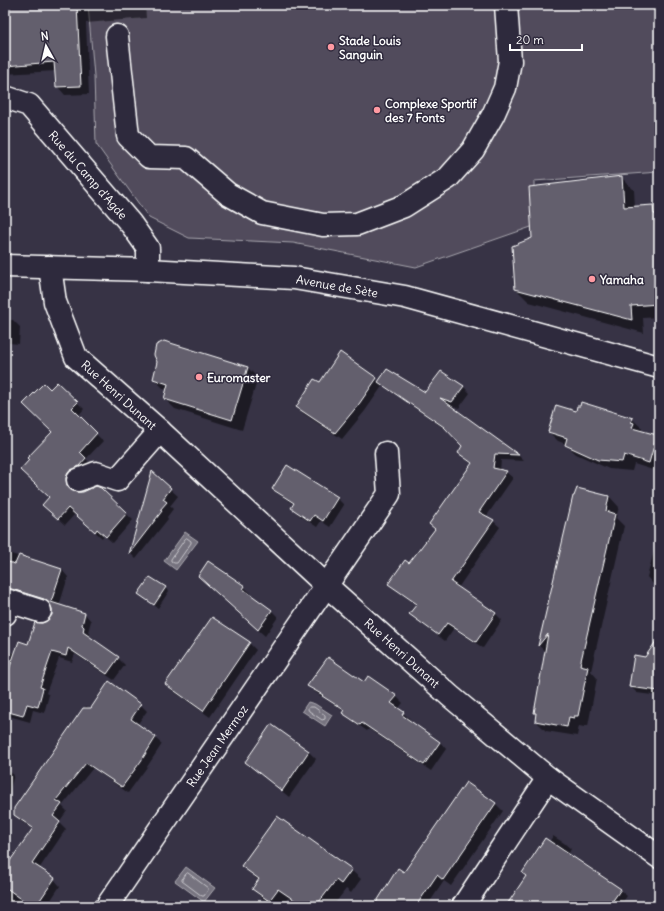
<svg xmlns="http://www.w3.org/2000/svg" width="664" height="911" viewBox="0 0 664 911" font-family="Delius,sans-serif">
	<rect width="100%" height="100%" fill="#373345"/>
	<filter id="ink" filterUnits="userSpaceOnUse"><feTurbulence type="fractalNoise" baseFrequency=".025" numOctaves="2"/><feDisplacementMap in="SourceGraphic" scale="8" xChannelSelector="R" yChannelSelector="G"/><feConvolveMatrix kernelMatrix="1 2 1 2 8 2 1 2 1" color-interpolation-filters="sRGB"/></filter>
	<g filter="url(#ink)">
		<!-- green -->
		<polygon fill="#514c5c" stroke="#a8a6ae" points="88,5 659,5 659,172 534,181 534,226 416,267 293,243 189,238 149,218 96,144 94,76"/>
		<!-- water -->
		<g fill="#76737f" stroke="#adabb2">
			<polygon points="185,532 198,541 176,570 164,561"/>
			<polygon points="308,702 315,704 332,715 325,726 302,711"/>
			<polygon points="186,867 215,888 204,902 175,881"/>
		</g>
		<!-- shadow -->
		<g fill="#0007">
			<polygon points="5,5 145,5 146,18 86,23 89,94 65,95 57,86 56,71 5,74"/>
			<polygon points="621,177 634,190 635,207 653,206 659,212 659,317 643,318 644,333 529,302 516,289 533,239"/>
			<polygon points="5,320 13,320 20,327 19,344 9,343 5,354"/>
			<polygon points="164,342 248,368 258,378 242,430 175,409 165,399 167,390 164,389 154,379"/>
			<polygon points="376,379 379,382 425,393 464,387 470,393 459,408 447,405 519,456 524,461 501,460 500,470 506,472 513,478 486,517 493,521 500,527 458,588 496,614 502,620 483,648 454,628 445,641 417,620 410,614 417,605 396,590 390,584 409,564 435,530 430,524 472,464 459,453 464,446 451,433 383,385 365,411 342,439 304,414 297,407 320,384"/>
			<polygon points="50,391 68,393 84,409 78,416 103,441 86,459 92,465 72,486 73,492 76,493 100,489 133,520 113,543 104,535 102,538 75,514 65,525 43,505 50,497 54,432"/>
			<polygon points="576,412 632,419 642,428 641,431 651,435 659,442 659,451 653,470 634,464 632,471 609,469 576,454 566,444 558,441 549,432"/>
			<polygon points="152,473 178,496 170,506 173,509 167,517 168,519 136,559 130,553"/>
			<polygon points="273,489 337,498 344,505 330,527 321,521 317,527 299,515 293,508 295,505 280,495"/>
			<polygon points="609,496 619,507 616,518 624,526 591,671 597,678 588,726 584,726 584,727 579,726 577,736 546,731 536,721 546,652 539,646 573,497"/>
			<polygon points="659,533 659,585 653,584 647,577"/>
			<polygon points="5,552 62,570 68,577 59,606 85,614 91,621 88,632 90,634 89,638 118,658 125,665 114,680 75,654 72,662 59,658 46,693 49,695 44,713 33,710 30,722 5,715 5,650 16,654 29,645 43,624 49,621 53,616 53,608 51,605 6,591 5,595"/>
			<polygon points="151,579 169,591 158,608 140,594"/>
			<polygon points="206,583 244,587 251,593 250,595 271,610 278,617 265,636"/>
			<polygon points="212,619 249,643 256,650 210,717 173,691 166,684"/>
			<polygon points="659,639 659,696 637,693 630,686 645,658"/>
			<polygon points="368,677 397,697 403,703 398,709 410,719 409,721 440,742 446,749 431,771 369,729 367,731 350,719 343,713 344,711 315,692 308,686 364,683"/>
			<polygon points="110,682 141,705 147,711 137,725 155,738 162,744 147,767 128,793 93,768 62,806 67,811 59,822 66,829 39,869 54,879 60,886 47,906 30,906 22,900 18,906 5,906 5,870 33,829 21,821 15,815 15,808 86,706 91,709"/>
			<polygon points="271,726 309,752 316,759 289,797 246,762"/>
			<polygon points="5,768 14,775 8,796 5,796"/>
			<polygon points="466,784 496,804 503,811 451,886 444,881 427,906 378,906 404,873"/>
			<polygon points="553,836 564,843 571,849 568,855 620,890 627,896 620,906 508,906"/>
			<polygon points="243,866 351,870 361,879 351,893 346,889 333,906 300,906 288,898 282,906 274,906 263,899 253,889 259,881"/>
		</g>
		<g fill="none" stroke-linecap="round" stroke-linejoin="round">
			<!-- shore -->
			<g stroke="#c8c7cc" stroke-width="1">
				<polygon points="187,538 191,541 191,543 177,563 174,563 171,561 171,559 185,539"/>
				<polygon points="310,707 314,707 325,715 325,719 322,720 309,711 308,709"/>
				<polygon points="188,873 208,888 208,890 204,896 202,896 182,881 182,879 186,874"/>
			</g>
		</g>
		<!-- building -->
		<g fill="#635f6d" stroke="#fff">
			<polygon points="5,5 77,5 81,86 56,87 54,62 5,66"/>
			<polygon points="622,176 624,207 653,205 654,214 659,214 659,304 631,306 632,320 515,289 512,246 532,238 529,187"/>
			<polygon points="164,341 248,367 232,420 164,399 168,384 153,379 157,362 154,355 156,345"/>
			<polygon points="340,352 377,378 359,404 335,433 296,407 314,379 320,382"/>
			<polygon points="387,369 425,392 441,371 464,386 452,402 440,398 519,455 495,454 493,468 507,471 479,512 494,520 451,582 496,613 476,642 447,623 438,635 409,614 417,604 388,584 405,560 409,563 435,529 429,524 472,463 458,453 462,446 444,427 378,382"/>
			<polygon points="57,382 78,402 72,408 97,433 80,452 86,458 79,466 68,473 66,478 67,485 71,490 76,492 83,492 96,486 101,488 127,513 106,537 97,529 95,532 68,508 58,519 42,505 49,497 20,470 29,460 27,458 52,432 23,404 44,383 50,389"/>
			<polygon points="581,402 633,418 631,422 634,423 632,428 657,435 649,463 624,455 622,462 598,460 565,445 567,438 548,432 556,405 576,411 577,406 580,406"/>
			<polygon points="287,465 338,497 323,521 314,515 310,521 291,508 294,503 272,489"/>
			<polygon points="152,471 171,488 163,499 167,502 160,510 162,511 129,554"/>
			<polygon points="577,488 609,496 606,511 615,514 580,665 588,667 578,716 574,716 574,718 569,717 567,727 535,721 536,713 534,713 548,634 538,646 573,496 574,496"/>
			<polygon points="19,555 62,569 51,602 85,613 82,625 84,627 83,632 119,657 107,674 68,648 66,656 52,652 40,687 43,688 38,707 27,704 23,716 5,711 5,681 19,641 28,644 35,622 42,623 48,620 52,615 52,609 49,603 44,599 5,587 5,561 15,564"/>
			<polygon points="208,561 245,586 243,589 272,610 258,630 198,576"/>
			<polygon points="150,577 166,587 154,605 138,594"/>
			<polygon points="212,617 250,642 203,711 165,684"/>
			<polygon points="659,637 659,691 629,687 634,655 645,657"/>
			<polygon points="328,657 364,682 368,676 397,696 391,703 404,712 402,715 440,742 424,765 362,723 360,725 342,713 344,710 322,696 323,695 307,686"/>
			<polygon points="109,681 141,704 131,719 156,737 141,761 122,787 86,763 56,800 62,804 53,816 60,822 32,863 55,878 36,906 31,906 5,887 5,868 33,828 14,815 14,808 83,708 91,708"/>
			<polygon points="271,724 309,751 282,791 245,762"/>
			<polygon points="466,782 496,803 443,880 437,875 416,906 374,906 398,868 404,872"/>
			<polygon points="277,816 352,869 341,884 336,880 316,906 303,906 278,889 269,901 252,889 259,879 241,866"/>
			<polygon points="545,838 621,889 609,906 506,906 526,876 522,873"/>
		</g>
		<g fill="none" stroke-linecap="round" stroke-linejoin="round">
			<!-- minor casing -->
			<g stroke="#fff" stroke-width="25">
				<g id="minor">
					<polyline points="117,36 128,136 149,157 186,158 228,194 262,213 323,225 357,224 404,206 448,178 473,150 493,115 505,88 510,61 506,5"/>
					<polyline points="5,97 29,105 131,224 148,248 148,270"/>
					<polyline points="50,267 55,302 76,357 160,431 327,586 450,696 548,778 659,857"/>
					<polyline points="78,480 96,473 117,480 160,431"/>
					<polyline points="5,614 9,601 40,611"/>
					<polyline points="107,906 389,494 386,453"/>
					<polyline points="463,906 548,778"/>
				</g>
			</g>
			<!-- major casing -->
			<g stroke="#fff" stroke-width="25">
				<polyline id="major" points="5,266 148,270 294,278 405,297 659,367"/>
			</g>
			<!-- minor -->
			<use href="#minor" stroke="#2f2a3d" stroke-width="22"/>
			<!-- major -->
			<use href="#major" stroke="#2f2a3d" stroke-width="22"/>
		</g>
	</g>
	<!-- markers -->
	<g fill="#ff9aa2" stroke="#2f2a3d" stroke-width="1.5">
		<circle cx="331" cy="47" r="4"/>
		<circle cx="377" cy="110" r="4"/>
		<circle cx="592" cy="279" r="4"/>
		<circle cx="199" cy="377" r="4"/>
	</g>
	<g text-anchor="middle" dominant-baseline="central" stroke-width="3" stroke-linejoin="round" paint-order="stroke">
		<!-- poi labels -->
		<g font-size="12" font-weight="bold" fill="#fff" stroke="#2f2a3d" text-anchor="start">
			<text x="339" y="40">Stade Louis<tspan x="339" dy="14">Sanguin</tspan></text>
			<text x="385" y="103">Complexe Sportif<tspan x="385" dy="14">des 7 Fonts</tspan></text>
			<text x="600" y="279">Yamaha</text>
			<text x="207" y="377">Euromaster</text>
		</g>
		<!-- street labels -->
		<g font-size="12" fill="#fff" stroke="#2f2a3d">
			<text transform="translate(88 175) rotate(49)">Rue du Camp d'Agde</text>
			<text transform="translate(337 286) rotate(10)">Avenue de Sète</text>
			<text transform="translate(119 395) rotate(42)">Rue Henri Dunant</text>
			<text transform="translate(402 653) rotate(42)">Rue Henri Dunant</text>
			<text transform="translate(217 746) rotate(-55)">Rue Jean Mermoz</text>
		</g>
	</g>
	<!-- margin -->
	<rect width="664" height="911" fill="none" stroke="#2f2a3d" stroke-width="20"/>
	<rect x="10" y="10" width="644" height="891" fill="none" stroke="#fff" stroke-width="1.5" filter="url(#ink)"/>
	<!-- north arrow -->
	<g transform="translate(46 46) rotate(352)" stroke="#2f2a3d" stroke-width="3" paint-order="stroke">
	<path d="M0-3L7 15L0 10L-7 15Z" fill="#ffffff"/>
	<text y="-6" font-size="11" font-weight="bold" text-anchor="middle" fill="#ffffff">N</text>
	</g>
	<!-- scale -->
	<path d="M510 44v6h72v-6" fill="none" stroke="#ffffff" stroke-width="2"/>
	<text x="516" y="44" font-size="12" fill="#ffffff" stroke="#2f2a3d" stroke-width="3" paint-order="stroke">20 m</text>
</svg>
